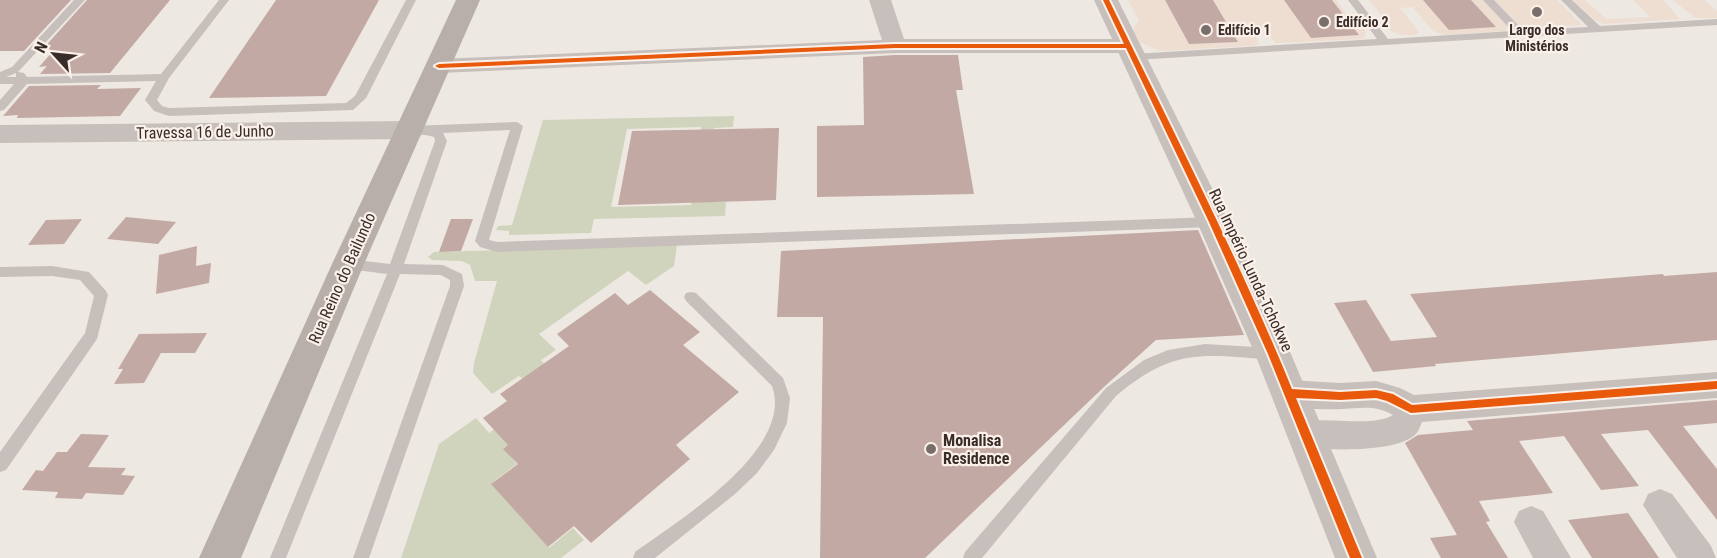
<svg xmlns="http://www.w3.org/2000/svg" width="1717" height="558" viewBox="0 0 1717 558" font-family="'Roboto Condensed',sans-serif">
	<rect width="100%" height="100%" fill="#eee8e2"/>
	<!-- green -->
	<g fill="#d1d4bc">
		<polygon points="734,116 733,127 714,128 713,140 700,140 701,127 627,129 611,207 691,205 694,188 709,188 707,202 726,202 725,216 594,219 591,233 509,235 509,231 496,230 498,226 512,225 543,120"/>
		<polygon points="677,245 674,266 646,285 628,271 539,334 556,350 541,360 549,369 529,384 519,376 492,394 473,373 474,363 497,281 475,281 470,265 462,261 432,260 428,257 434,252"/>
		<polygon points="517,413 531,428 504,448 517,464 493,482 549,548 573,528 584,540 561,558 401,558 439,444 476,418 489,433"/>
	</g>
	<!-- plaza -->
	<g fill="#edded1">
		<polygon points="1128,0 1165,0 1189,44 1238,41 1213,0 1284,0 1311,38 1358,35 1332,0 1336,0 1354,24 1361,23 1365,30 1365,36 1362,39 1280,43 1275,43 1265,28 1258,28 1251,29 1258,40 1258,44 1253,46 1160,51 1140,42 1135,34 1134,27 1139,21"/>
		<polygon points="1369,0 1423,0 1495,27 1471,0 1484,0 1509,28 1504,31 1444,35 1433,31 1413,7 1400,8 1419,32 1416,35 1401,35 1391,31 1377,20 1385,19"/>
		<polygon points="1494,0 1557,0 1582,25 1522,28"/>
		<polygon points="1573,0 1585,0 1606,19 1651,17 1633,0 1663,0 1680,19 1604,24 1595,20"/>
		<polygon points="1673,0 1704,0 1717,11 1717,18 1696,18"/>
	</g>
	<!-- building -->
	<g fill="#c3a9a3">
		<polygon points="0,0 71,0 24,51 0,51"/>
		<polygon points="87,0 170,0 110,73 40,74 47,66 39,67 54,50 41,51"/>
		<polygon points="276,0 379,0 326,96 209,98"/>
		<polygon points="1165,0 1213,0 1238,42 1189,44"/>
		<polygon points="1284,0 1332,0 1359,35 1311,38"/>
		<polygon points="1423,0 1471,0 1496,27 1449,30"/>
		<polygon points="895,55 958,55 963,90 956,90 974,194 817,197 817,126 864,125 863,57"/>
		<polygon points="101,85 97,89 141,88 120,116 17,118 18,115 3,116 29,86"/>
		<polygon points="779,128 776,200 618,205 632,131"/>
		<polygon points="126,217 176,222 158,244 107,239"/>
		<polygon points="82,219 64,244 28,245 46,220"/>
		<polygon points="451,219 473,219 461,251 439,252"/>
		<polygon points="1198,230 1244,335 1156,340 1105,386 925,558 820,558 823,317 777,317 781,251"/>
		<polygon points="197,246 196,266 211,263 209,283 156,294 159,255"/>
		<polygon points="1717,272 1717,340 1435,364 1436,366 1373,372 1334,303 1366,300 1391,341 1437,337 1410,294 1663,274 1664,276"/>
		<polygon points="650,290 700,332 683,345 739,392 676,445 690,459 591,543 574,526 548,547 491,484 518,464 503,449 508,445 483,418 507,401 500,394 569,346 557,334 615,293 628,305"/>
		<polygon points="207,333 195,353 161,353 144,383 114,384 123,369 118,369 139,334"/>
		<polygon points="1717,400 1717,423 1683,426 1717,469 1717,520 1648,430 1601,434 1639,486 1601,490 1564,436 1519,441 1553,493 1479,501 1490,521 1486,522 1508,558 1441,558 1430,538 1457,535 1405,443 1418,435 1473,430 1467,421"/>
		<polygon points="81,434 109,435 88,467 126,468 121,475 135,476 123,495 86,493 82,499 55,498 58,492 22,490 36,470 43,471 57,452 67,452"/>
		<polygon points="1628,513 1659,558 1592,558 1568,520"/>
	</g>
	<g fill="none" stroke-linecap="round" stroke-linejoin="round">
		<!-- service -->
		<g fill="#c7bfbb" fill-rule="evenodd">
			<path d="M74,0H85L18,72L24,73L27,77L161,74L219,0H229L169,78L157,100L162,106L169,108L346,103L355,96L406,0H416L366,98L353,110L169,116L154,111L145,100L156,81L27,84L4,110L0,111V100L14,84H0V72L12,67ZM16,73V77H6Z"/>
			<polygon points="1348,0 1358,0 1388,39 1512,31 1483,0 1494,0 1523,30 1588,27 1561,0 1572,0 1600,26 1717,19 1717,25 1134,60 1129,57 1134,54 1377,39"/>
			<path d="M517,122L523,126L489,240L497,242L1213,217L1219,222L1213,227L497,252L480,247L475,241L510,130L443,133L447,141L404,264L443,265L462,274L464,286L369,558H353L450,286V280L441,275L400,274L286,558H270L387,274L348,269L341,264L348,259L390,264L435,141L434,137C425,134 409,135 404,130L410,126Z"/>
			<polygon points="52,266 89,272 106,291 108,295 97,339 6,470 0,472 0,452 85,333 94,296 80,280 52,276 0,277 0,267"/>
			<path d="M691,292L696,293L783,378L790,398L787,423L774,450L757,473L735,494L655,558H633L635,552C678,521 795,449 772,386L686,301L684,297L686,293Z"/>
			<path d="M1205,344L1272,348L1277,350L1279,354L1277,358L1272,360C1201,354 1173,348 1116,396L982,558H963L965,552L1106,388L1144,360L1168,350Z"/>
		</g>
		<!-- minor -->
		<g fill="#c7bfbb" fill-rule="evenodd">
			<polygon points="869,0 891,0 904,39 1128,39 1136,41 1139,46 1136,51 1128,53 895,53 439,73 431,71 428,66 431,61 439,59 882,40"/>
			<path d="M1717,372V398L1422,422C1420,426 1419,431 1416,434C1399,453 1317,452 1294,444L1290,434L1294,424C1322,414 1369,429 1393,415C1376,405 1362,408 1343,409C1322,410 1297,409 1278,402L1273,393L1278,384L1289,380L1340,383L1376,381L1400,388L1414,395Z"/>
			<polygon points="1660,489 1672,494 1711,546 1716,558 1677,558 1643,505 1648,494"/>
			<polygon points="1531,506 1543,511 1571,558 1533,558 1514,522 1519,511"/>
		</g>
		<!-- tertiary -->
		<g fill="#c7bfbb" fill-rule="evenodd">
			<polygon points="1094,0 1118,0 1229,222 1291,354 1377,558 1335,558 1255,354 1197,222"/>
			<polygon points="410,121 420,123 424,130 420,137 410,139 0,143 0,125"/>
		</g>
		<!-- secondary -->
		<polygon fill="#b8afab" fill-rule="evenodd" points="456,0 480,0 364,264 241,558 199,558 332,264"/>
		<!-- cycleway casing -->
		<g stroke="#fbf1ea" stroke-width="4">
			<path id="cycleway" d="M1103,0H1109C1172,129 1238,257 1292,389L1340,392L1376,390L1393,394L1412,405L1717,381V389L1411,413L1387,401L1376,398L1340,400L1296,398L1362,558H1350L1268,354L1209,222L1126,48H895L439,68L435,66L439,64L895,44H1124Z"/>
		</g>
		<!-- cycleway -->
		<use href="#cycleway" fill="#e8590c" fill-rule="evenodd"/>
	</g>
	<!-- markers -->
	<g fill="#786e6a" stroke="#fbf1ea" stroke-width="2">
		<circle cx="1537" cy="12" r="6"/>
		<circle cx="1324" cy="22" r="6"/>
		<circle cx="1206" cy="30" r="6"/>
		<circle cx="931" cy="449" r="6"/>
	</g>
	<g text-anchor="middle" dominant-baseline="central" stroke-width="4.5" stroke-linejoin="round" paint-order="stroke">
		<!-- far-poi labels -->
		<g font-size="14" font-weight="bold" fill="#392c29" stroke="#fbf1ea" text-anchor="start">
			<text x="1336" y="22">Edifício 2</text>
			<text x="1218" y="30">Edifício 1</text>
			<text x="1537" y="30" text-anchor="middle">Largo dos<tspan x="1537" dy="16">Ministérios</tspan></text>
		</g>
		<!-- street labels -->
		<g font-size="16" fill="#392c29" stroke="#fbf1ea">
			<text transform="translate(205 132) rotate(-1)">Travessa 16 de Junho</text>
			<text transform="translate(1251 270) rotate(65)">Rua Império Lunda-Tchokwe</text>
			<text transform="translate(342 278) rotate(-66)">Rua Reino do Bailundo</text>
		</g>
		<!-- poi labels -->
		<g font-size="16" font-weight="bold" fill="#392c29" stroke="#fbf1ea" text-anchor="start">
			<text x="943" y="440">Monalisa<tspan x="943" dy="18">Residence</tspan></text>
		</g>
	</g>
	<!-- north arrow -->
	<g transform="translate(54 54) rotate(297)" stroke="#fbf1ea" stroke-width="4.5" paint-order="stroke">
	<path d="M0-4.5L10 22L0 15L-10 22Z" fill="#392c29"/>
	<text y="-9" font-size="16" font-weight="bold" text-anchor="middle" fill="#392c29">N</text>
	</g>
</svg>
